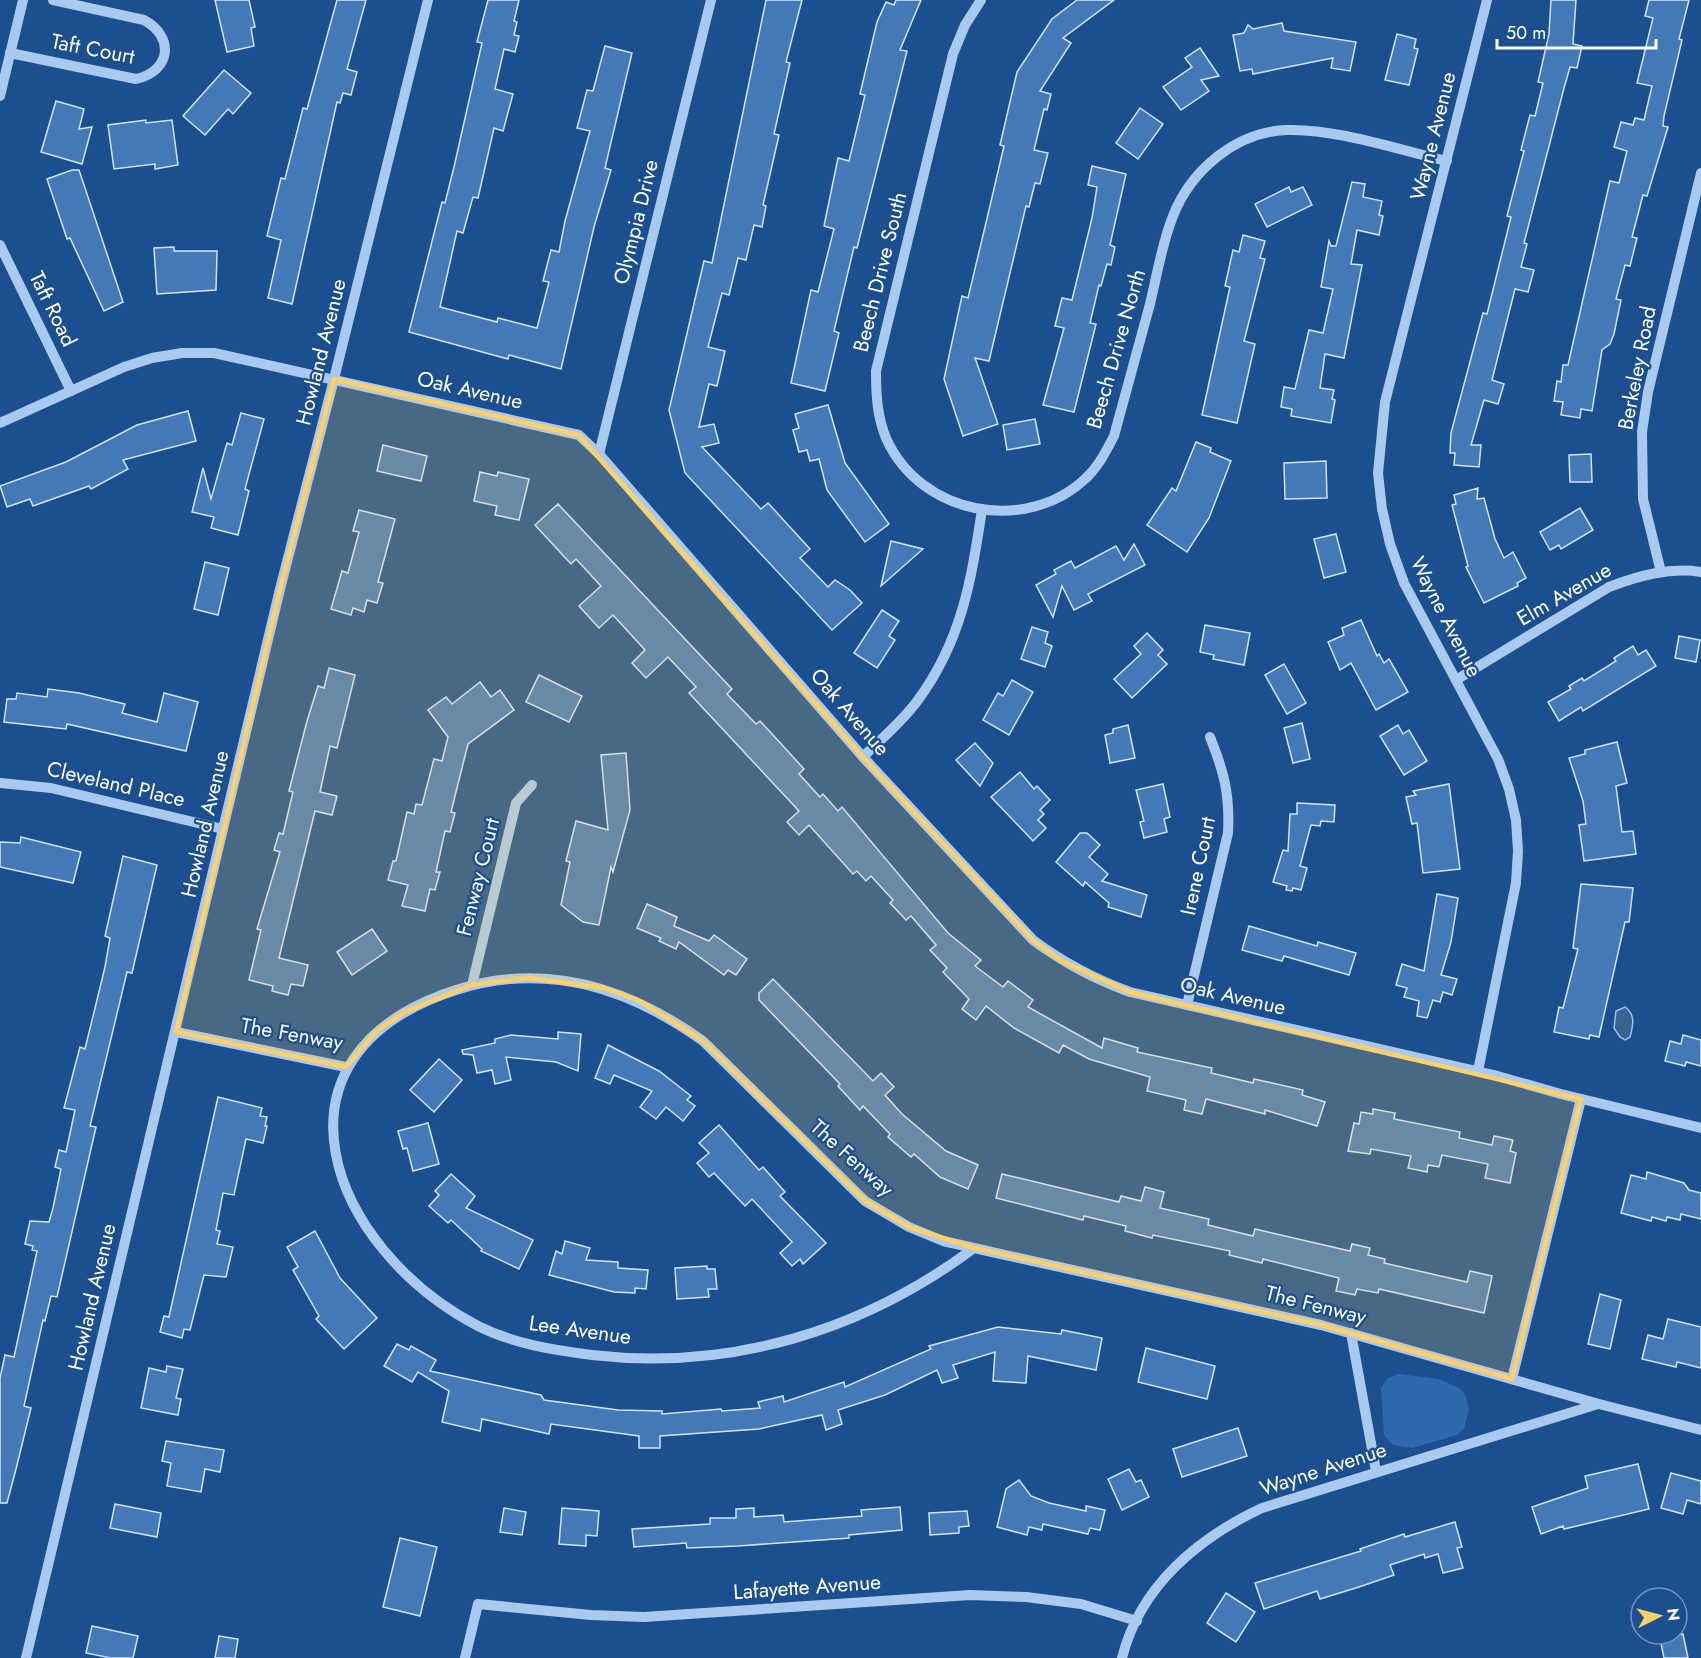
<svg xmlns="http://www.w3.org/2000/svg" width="1701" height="1658" viewBox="0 0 1701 1658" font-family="Jost,sans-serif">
	<rect width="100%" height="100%" fill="#1b4f8f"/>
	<!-- green -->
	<polygon fill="#2e69ad" points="1399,1374 1439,1379 1459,1388 1465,1394 1469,1409 1464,1429 1457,1435 1412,1448 1393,1445 1384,1435 1381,1388 1388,1378"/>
	<!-- water -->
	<path fill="#3c6290" stroke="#9cc4f0" stroke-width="1.5" d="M1625,1007C1636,1015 1633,1025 1630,1037L1625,1040L1620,1037L1614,1028L1616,1011Z"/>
	<!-- building -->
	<g fill="#4478b7" stroke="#cfe3fa" stroke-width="1.5">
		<polygon points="215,0 249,0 255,27 251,28 254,46 227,52"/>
		<polygon points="337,0 366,0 347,69 357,72 351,95 343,93 340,103 337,102 292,304 268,298 281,240 267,236 281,178 285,179 303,108 307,109"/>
		<polygon points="488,0 519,0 514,21 517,22 514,35 519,36 515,52 504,49 495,89 513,94 503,131 494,128 478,198 473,197 463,233 457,231 440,307 497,322 498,318 537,328 549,282 543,281 551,250 559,252 565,221 590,131 577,128 587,90 593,91 605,46 632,53 605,168 611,170 594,227 561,369 509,355 508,359 409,332 442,202 445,203 454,167 482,43 477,42"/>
		<polygon points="766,0 802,0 786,62 790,63 774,134 779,135 763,205 766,206 762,227 754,225 746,260 738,258 729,295 722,293 708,347 725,351 717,386 709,384 699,427 714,424 719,443 702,447 761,509 768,503 810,549 800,558 828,587 835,580 850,590 862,603 832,630 685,473 669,410 704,261 712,263"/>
		<polygon points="896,0 921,0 900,50 907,51 857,248 854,247 834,331 839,333 825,391 791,383 811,290 818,292 834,229 824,226 838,158 849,161 865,95 860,94 877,22 886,2 894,5"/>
		<polygon points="1077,0 1114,0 1063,38 1071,43 1040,91 1051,94 1047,110 1044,109 1034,150 1048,153 1040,184 1035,183 1029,207 1026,206 989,361 975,358 998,424 963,436 944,379 962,296 968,298 985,227 1004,146 1000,145 1017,72 1052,19"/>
		<polygon points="1551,0 1576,0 1573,44 1582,46 1577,68 1570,67 1564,88 1524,243 1527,244 1521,267 1534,270 1528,292 1515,289 1492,380 1504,384 1498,404 1484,400 1471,445 1481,445 1479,467 1454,465 1455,453 1450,453 1451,433 1483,313 1487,314 1511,217 1507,216 1524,151 1521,150 1530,115 1535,116 1543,83 1538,82 1549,34"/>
		<polygon points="1649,0 1689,0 1679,39 1682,40 1664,116 1663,126 1668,127 1647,196 1643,195 1632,237 1637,238 1630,266 1625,265 1616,299 1621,300 1614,334 1610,344 1602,350 1592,411 1581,409 1580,418 1561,415 1563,402 1554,401 1557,381 1561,382 1563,365 1568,365 1610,181 1619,183 1627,151 1614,147 1621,122 1633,125 1635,118 1644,120 1652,86 1637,83 1653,18 1645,16"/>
		<polygon points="1282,23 1284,31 1356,42 1350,71 1331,68 1333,58 1253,74 1252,69 1240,71 1233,35 1244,33 1248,25 1253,29"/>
		<polygon points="1397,34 1416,39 1414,48 1418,49 1409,85 1385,80"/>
		<polygon points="1200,48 1219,76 1201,80 1209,91 1181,110 1163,87 1192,67 1185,58"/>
		<polygon points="224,70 251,93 233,114 228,109 205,135 183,116"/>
		<polygon points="56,101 84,109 79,129 92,127 82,164 41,152"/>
		<polygon points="1140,108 1163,124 1138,159 1116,143"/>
		<polygon points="146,120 146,123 172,120 178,165 155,169 155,164 114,169 108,125"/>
		<polygon points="1092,166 1126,174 1110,245 1115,247 1111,265 1107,264 1101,286 1099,285 1090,323 1096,324 1074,412 1043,405 1064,328 1055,326 1062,298 1072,300 1092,218 1097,187 1088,185"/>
		<polygon points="72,170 79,170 123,302 104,311 70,238 67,239 47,179"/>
		<polygon points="1352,182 1365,184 1363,197 1382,201 1379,215 1383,216 1379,235 1357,230 1351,264 1362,265 1344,358 1325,354 1320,388 1334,390 1332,399 1335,400 1331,423 1291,416 1292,409 1281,407 1284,387 1295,389 1309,330 1323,333 1333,289 1321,287 1329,241 1331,246 1336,246"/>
		<polygon points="1289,187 1291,192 1303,187 1312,205 1267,227 1255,204"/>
		<polygon points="1243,235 1265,241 1260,258 1265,259 1244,341 1255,344 1237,423 1202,415 1230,287 1225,286 1233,250 1239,252"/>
		<polygon points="174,247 174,251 217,251 216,290 157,294 154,248"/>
		<polygon points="828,405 845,463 889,524 865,542 827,490 819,459 810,461 807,450 799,452 793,430 799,428 795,414"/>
		<polygon points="188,411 196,441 123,460 128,469 91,489 89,486 33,506 30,499 7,507 0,486 66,462 137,425"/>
		<polygon points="241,413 264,419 245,489 249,491 238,535 211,528 214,517 192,512 203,468 211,499 227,443 232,445"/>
		<polygon points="1035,419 1040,444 1007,450 1003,425"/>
		<polygon points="1196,442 1211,448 1210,452 1231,461 1209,518 1187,552 1147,525 1172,488 1176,491"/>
		<polygon points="383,445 427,456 421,481 377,471"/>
		<polygon points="1591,454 1592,482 1570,482 1569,455"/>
		<polygon points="1326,461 1327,498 1285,499 1284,463"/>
		<polygon points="480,472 497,476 498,472 529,479 519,520 495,515 497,506 474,501"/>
		<polygon points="1478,488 1477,499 1484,498 1495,539 1504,558 1513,552 1526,578 1517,583 1518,586 1484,603 1466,567 1468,566 1452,505 1456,504 1454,495"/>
		<polygon points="558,504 732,689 727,694 756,724 760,721 773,735 804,769 799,774 820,797 823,794 838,811 842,807 948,933 981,960 975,966 1003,987 1008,981 1033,1000 1028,1007 1102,1048 1104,1038 1138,1048 1137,1052 1212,1068 1211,1073 1253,1083 1254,1079 1303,1090 1302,1095 1325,1102 1317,1126 1265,1110 1265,1114 1206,1099 1202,1114 1184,1110 1186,1100 1147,1091 1150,1077 1089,1059 1063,1045 1059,1053 1014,1028 986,1006 976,1020 962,1009 969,999 943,972 947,968 930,950 936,945 911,916 906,920 890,903 893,900 871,876 866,881 857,871 853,874 809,825 799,835 787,822 799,811 689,693 696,687 668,657 646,678 632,663 645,650 613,615 599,628 579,606 601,586 576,559 571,564 535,525"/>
		<polygon points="1580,508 1593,530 1561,549 1559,545 1550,550 1540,532"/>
		<polygon points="359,510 395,519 378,582 383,583 377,603 367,600 364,612 353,608 351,615 331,609 342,571 348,573 359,532 353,531"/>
		<polygon points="1336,534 1346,572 1324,578 1314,539"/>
		<polygon points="891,541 923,549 881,586"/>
		<polygon points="1134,544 1145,565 1088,594 1092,601 1074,610 1062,586 1053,617 1036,585 1056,574 1054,570 1071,561 1075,568 1116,546 1124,560"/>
		<polygon points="205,562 229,568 218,615 194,609"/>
		<polygon points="882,610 899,621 889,636 895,640 877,668 854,653"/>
		<polygon points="1361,620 1377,656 1379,654 1384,663 1389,659 1408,692 1376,710 1351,663 1340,670 1328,642 1344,635 1342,628"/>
		<polygon points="1205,625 1250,633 1244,665 1213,659 1214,655 1200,652"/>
		<polygon points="1032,627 1048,632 1045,643 1052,646 1045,667 1021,659"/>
		<polygon points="1147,633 1163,650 1158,655 1167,664 1132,698 1114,679 1141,654 1134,646"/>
		<polygon points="1679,636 1700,640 1696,662 1675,658"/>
		<polygon points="1633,646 1638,655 1646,650 1656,666 1583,711 1581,707 1559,721 1548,702 1571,689 1569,686 1582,678 1584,681 1616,661 1614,658"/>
		<polygon points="1284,664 1306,703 1287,714 1265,675"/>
		<polygon points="329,668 355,675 337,748 330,746 320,792 337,796 332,815 315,811 279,958 308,965 303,986 291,984 288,995 272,991 273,986 249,980 261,930 257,929 280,852 274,850 279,833 283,834 293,792 289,791 307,721 318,686 324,688"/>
		<polygon points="539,675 582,696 569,722 526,702"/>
		<polygon points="1012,680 1033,692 1009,735 983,720 998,693 1003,696"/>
		<polygon points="480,682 491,697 500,690 514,710 468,744 451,812 455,813 450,832 445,831 436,872 440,872 435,890 430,889 425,911 402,906 408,885 388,880 393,861 396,861 407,812 414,814 416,804 422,805 434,759 442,761 448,737 428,710 446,697 452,704"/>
		<polygon points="48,689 79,693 125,704 122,713 157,722 164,693 198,702 186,751 67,724 66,729 4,722 7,699 16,699 17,693 47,697"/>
		<polygon points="1302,723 1310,759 1293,763 1284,728"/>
		<polygon points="1128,725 1135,758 1110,763 1105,735 1113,733 1113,729"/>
		<polygon points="1398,725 1403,734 1409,730 1427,761 1404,775 1380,736"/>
		<polygon points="1617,742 1627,783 1616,786 1622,832 1633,831 1636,854 1584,861 1579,825 1586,824 1583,801 1569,758 1585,754 1585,750"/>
		<polygon points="975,743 993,763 980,786 956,760"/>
		<polygon points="626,753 630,810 613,872 611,867 599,925 583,922 561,905 570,862 566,861 576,821 608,830 601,755"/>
		<polygon points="1020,772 1034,789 1037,786 1050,800 1040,810 1044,814 1038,820 1046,828 1033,841 991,797"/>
		<polygon points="1163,784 1170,817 1164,819 1167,832 1144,838 1140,822 1144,821 1136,790"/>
		<polygon points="1449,784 1460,869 1423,873 1417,823 1412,824 1406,797 1416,795 1413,791"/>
		<polygon points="1297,803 1335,805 1334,822 1321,821 1320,826 1311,825 1300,866 1307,868 1301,890 1293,888 1292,891 1286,890 1287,886 1273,882 1283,850 1288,851 1290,814 1297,814"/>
		<polygon points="1080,833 1087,833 1100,845 1089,857 1108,874 1102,881 1147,895 1141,917 1108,907 1109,903 1085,882 1083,886 1056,862"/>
		<polygon points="21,837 81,852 73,883 0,867 0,842 20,843"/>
		<polygon points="123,856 157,865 132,973 127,972 90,1126 96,1127 57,1297 51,1296 45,1321 43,1320 24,1406 31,1408 16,1469 7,1503 0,1503 0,1378 5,1355 14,1357 37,1251 32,1250 33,1246 25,1244 30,1221 49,1222 53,1208 61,1169 55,1167 59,1150 66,1152 75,1110 64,1108 80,1047 85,1049 105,967 110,938 105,936"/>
		<polygon points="1581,884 1633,888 1629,922 1625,922 1599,1037 1590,1035 1589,1039 1554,1032 1559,1007 1563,1008 1578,949 1573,948"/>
		<polygon points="1437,894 1458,898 1451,942 1441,975 1457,979 1452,995 1443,992 1440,1002 1433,1000 1427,1018 1417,1016 1419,1001 1404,997 1407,988 1396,985 1402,964 1424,971"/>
		<polygon points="647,904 677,917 674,926 709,941 714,935 747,959 736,975 728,970 724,975 679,942 676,949 659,941 661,938 637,928"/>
		<polygon points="1249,926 1317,946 1318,942 1356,953 1349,975 1284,956 1282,961 1242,950"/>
		<polygon points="372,929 387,951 352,975 337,952"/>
		<polygon points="773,979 873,1081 881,1073 894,1087 885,1095 902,1114 946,1151 978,1165 968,1189 940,1177 914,1154 911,1157 888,1137 890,1134 863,1106 860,1110 838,1086 840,1084 759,1000 759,993"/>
		<polygon points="558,1032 581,1034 578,1071 556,1062 506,1057 511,1080 495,1084 492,1070 477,1073 473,1055 463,1054 462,1050 495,1043 495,1039 511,1035 558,1039"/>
		<polygon points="1683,1035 1701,1040 1701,1066 1686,1062 1685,1066 1665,1061 1670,1041 1681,1044"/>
		<polygon points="608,1045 659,1071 691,1096 687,1100 695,1106 683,1121 666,1107 656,1119 640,1107 652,1091 614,1075 610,1084 595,1078"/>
		<polygon points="439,1059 462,1080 434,1112 410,1090"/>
		<polygon points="218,1097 262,1108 260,1116 267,1117 265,1126 267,1126 263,1143 246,1139 234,1195 223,1193 216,1230 220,1231 217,1244 233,1247 226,1277 204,1275 190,1330 184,1329 182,1338 160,1332 164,1316 169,1317"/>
		<polygon points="1373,1109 1395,1113 1394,1119 1460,1132 1459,1138 1492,1145 1494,1136 1513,1140 1510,1151 1516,1153 1510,1183 1485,1178 1488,1164 1442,1155 1439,1167 1428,1165 1427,1172 1408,1168 1411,1156 1371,1149 1370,1154 1348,1151 1354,1123 1359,1124 1361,1112 1373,1114"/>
		<polygon points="428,1123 439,1164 413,1171 407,1148 403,1149 398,1131"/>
		<polygon points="719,1125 759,1170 763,1167 785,1192 780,1196 826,1243 803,1264 800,1259 792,1266 780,1253 792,1242 752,1199 745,1206 714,1173 709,1177 697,1163 709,1153 699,1143"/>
		<polygon points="1647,1172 1684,1183 1689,1190 1701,1193 1701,1219 1681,1214 1680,1220 1667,1217 1666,1221 1652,1217 1651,1221 1621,1213 1631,1175 1646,1179"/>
		<polygon points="451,1174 475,1196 466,1208 533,1240 519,1269 481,1251 482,1249 451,1220 448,1223 429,1206 439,1195 435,1191"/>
		<polygon points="1002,1174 1119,1202 1121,1196 1141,1201 1145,1187 1164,1192 1160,1208 1209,1219 1208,1225 1253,1236 1255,1229 1350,1251 1352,1244 1370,1248 1368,1255 1385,1259 1384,1263 1467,1282 1470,1271 1492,1276 1484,1313 1379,1289 1378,1293 1357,1289 1355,1295 1336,1291 1339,1278 1263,1259 1262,1263 1229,1255 1230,1251 1153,1235 1152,1238 1125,1231 1126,1226 1084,1216 1083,1220 996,1198"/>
		<polygon points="315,1231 340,1278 377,1318 344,1349 316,1319 319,1316 293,1270 298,1267 287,1247"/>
		<polygon points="565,1241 590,1248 586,1260 618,1262 618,1268 648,1270 646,1289 635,1288 635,1293 614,1292 549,1275 556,1251 562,1254"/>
		<polygon points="707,1266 707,1269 715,1269 717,1289 708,1289 709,1297 677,1299 675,1268"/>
		<polygon points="1600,1294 1621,1300 1610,1349 1588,1344"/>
		<polygon points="1668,1319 1701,1327 1701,1368 1677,1362 1676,1367 1642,1359 1648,1335 1663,1339"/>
		<polygon points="998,1327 1061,1334 1062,1330 1102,1338 1096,1370 1028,1356 1026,1383 993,1381 995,1352 953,1365 958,1378 942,1383 937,1370 885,1395 838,1410 842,1424 826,1430 822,1415 759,1429 660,1436 660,1448 639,1448 639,1436 551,1424 549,1434 482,1419 480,1431 442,1422 449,1391 418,1372 412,1382 384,1366 397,1344 409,1350 411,1346 436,1360 430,1371 541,1395 544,1400 618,1410 662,1411 662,1414 721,1409 722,1411 760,1408 758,1402 783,1396 784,1402 844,1382 845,1387 931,1349 929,1346"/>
		<polygon points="1146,1348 1215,1366 1207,1399 1138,1382"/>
		<polygon points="167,1366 183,1369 176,1398 181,1399 178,1415 141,1408 149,1368 166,1372"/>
		<polygon points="1238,1428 1247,1456 1182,1477 1173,1449"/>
		<polygon points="166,1441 224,1450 220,1472 205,1469 201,1492 167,1486 171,1463 162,1461"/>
		<polygon points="1638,1464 1649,1509 1564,1529 1563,1526 1541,1534 1532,1507 1588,1488 1585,1476"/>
		<polygon points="1129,1469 1136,1482 1141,1480 1149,1497 1122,1510 1108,1479"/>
		<polygon points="1671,1473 1701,1481 1701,1504 1687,1500 1683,1514 1661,1508"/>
		<polygon points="1019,1480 1031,1496 1049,1503 1086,1511 1086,1506 1105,1510 1100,1530 1090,1528 1088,1534 1043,1524 1042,1530 1029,1527 1027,1535 997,1527 1006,1489"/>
		<polygon points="115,1504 161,1513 157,1537 110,1528"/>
		<polygon points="900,1507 902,1530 849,1535 849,1538 738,1546 687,1548 686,1543 634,1547 632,1529 710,1524 710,1518 736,1518 736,1509 754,1508 754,1517 783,1515 784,1522 862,1516 861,1510"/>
		<polygon points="504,1508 526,1512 522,1535 500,1532"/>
		<polygon points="562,1508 599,1511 597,1536 586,1535 586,1546 559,1544"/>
		<polygon points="967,1511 969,1526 959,1527 959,1533 930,1535 929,1513"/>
		<polygon points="1455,1522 1462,1547 1457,1548 1463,1568 1443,1573 1438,1554 1425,1558 1424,1554 1390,1565 1394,1575 1359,1587 1320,1599 1317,1591 1264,1609 1255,1583 1361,1551 1360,1549 1404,1534 1405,1537"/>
		<polygon points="400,1538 437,1547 420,1616 383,1607"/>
		<polygon points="1226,1593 1255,1612 1236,1642 1207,1623"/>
		<polygon points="92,1626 138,1636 133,1658 111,1658 86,1653"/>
		<polygon points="1683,1634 1688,1658 1664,1658 1660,1638"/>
		<polygon points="219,1636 238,1639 235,1658 215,1658"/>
	</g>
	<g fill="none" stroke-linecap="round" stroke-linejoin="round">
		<!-- minor -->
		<g stroke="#a9c9ee" stroke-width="10">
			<path d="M981,0L965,25L953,54L876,371C876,394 877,416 886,438C920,515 1026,535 1086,478C1099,466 1106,451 1114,436C1126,392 1138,348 1150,304C1157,275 1162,243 1173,216C1191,170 1236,132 1286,130C1335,128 1399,150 1447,161"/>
			<path d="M10,53L136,79C171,71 175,37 144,20L53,0"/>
			<polyline points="0,96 23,0"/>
			<polyline points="0,245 71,391"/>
			<path d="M0,423L124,367L152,358L182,353H214L579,435L599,454L863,757L1033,940C1064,963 1094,979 1130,992L1494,1075L1561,1094L1701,1128"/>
			<polyline points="599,454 711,0"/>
			<polyline points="1661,572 1643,499 1642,432 1648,392 1701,173"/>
			<path d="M1456,680L1609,587C1638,576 1669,567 1701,572"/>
			<path d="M863,757C881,739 903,721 918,700C962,640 971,581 982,510"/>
			<polyline points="0,783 51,788 223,829"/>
			<polyline points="472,985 516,803 532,785"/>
			<path d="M1187,1005L1228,833C1230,794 1224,772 1210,737"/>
			<polyline points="176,1032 346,1067"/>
			<polyline points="1478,1071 1516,883 1518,851 1516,820 1509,789 1498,759 1404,583 1390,544 1382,509 1378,473 1385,402 1487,0"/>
			<path d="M974,1248C863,1331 730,1371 592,1355C553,1350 514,1344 478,1326C330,1249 254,1055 456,990C547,961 629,988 703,1041L865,1201L909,1227L943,1241L974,1248L1321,1325L1599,1404L1701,1430"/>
			<polyline points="1351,1333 1376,1471"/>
			<polyline points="1512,1379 1581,1099"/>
			<polyline points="26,1658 280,589 334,379 428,0"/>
			<polyline points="465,1658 478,1604 591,1615 644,1617 970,1595 1026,1597 1081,1604 1137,1621"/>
			<path d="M1122,1658C1140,1586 1198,1538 1262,1508L1598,1404"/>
		</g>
	</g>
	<!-- marked area -->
	<path fill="#ffd166" fill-opacity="0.2" stroke="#ffd166" stroke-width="4.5" stroke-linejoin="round" d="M334,379L579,435L863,757L1033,940L1062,961L1130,992L1581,1099L1512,1379L1321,1325L974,1248L909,1227L865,1201L703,1041L640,1001L604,988L528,978L472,985L405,1012L377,1031L346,1067L176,1032L280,589Z"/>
	<g text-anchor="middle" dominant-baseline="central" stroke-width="4.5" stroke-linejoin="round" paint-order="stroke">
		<!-- street labels -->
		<g font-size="21" fill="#fff" stroke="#1b4f8f">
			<text transform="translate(93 49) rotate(11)">Taft Court</text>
			<text transform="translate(1433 136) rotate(-76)">Wayne Avenue</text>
			<text transform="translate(636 222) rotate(-76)">Olympia Drive</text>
			<text transform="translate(880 272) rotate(-76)">Beech Drive South</text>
			<text transform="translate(53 309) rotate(64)">Taft Road</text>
			<text transform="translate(1116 349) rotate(-74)">Beech Drive North</text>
			<text transform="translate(321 352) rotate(-76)">Howland Avenue</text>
			<text transform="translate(1637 368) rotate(-79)">Berkeley Road</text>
			<text transform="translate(470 390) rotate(13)">Oak Avenue</text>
			<text transform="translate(1564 594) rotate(-30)">Elm Avenue</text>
			<text transform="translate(1446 617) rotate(63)">Wayne Avenue</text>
			<text transform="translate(850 712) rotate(49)">Oak Avenue</text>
			<text transform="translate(116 784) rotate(13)">Cleveland Place</text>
			<text transform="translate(205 824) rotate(-77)">Howland Avenue</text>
			<text transform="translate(1198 866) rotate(-78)">Irene Court</text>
			<text transform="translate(478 877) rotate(-76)">Fenway Court</text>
			<text transform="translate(1233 996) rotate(13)">Oak Avenue</text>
			<text transform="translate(292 1034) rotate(10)">The Fenway</text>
			<text transform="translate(852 1158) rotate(42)">The Fenway</text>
			<text transform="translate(92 1297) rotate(-77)">Howland Avenue</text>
			<text transform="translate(1316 1305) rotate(14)">The Fenway</text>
			<text transform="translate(580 1330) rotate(8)">Lee Avenue</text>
			<text transform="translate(1323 1469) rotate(-18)">Wayne Avenue</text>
			<text transform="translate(807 1587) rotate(-4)">Lafayette Avenue</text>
		</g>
	</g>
	<!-- north arrow -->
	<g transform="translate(1659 1616) rotate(84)"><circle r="28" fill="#1b4f8f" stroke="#7695bc" stroke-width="1.5"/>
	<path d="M0-4.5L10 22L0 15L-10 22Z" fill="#ffd166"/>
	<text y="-9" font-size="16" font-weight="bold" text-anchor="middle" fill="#ffffff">N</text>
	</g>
	<!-- scale -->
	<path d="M1497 39v9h159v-9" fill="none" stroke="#ffffff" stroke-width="3"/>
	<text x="1506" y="39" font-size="18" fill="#ffffff" stroke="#1b4f8f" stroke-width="4.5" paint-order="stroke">50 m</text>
</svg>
